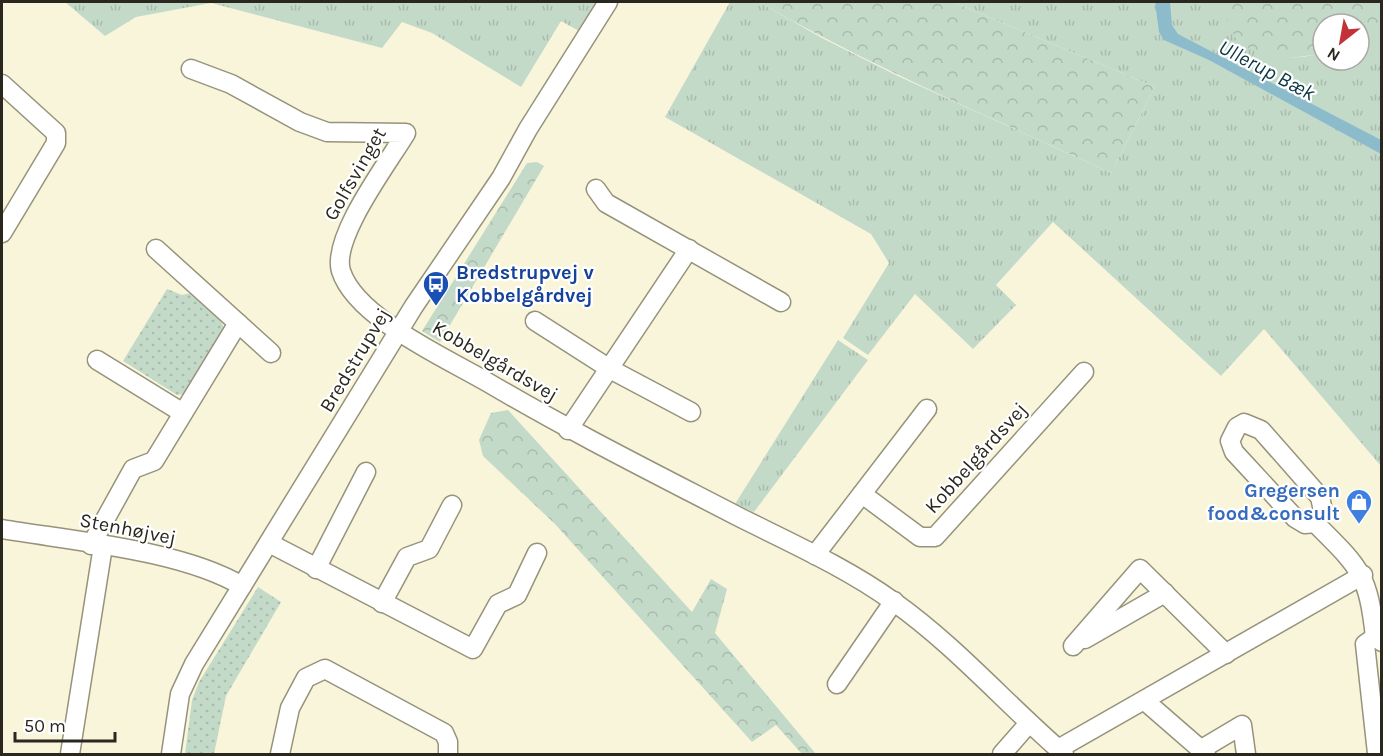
<svg xmlns="http://www.w3.org/2000/svg" width="1383" height="756" viewBox="0 0 1383 756" font-family="Karla,sans-serif">
	<defs>
		<pattern id="grass-tufts" width="24" height="20" patternUnits="userSpaceOnUse" patternTransform="scale(1.5)"><rect width="24" height="20" fill="#c4dac9"/><path d="M3 7l-1-3M5 7V3M7 7l1-3M15 17l-1-3M17 17v-4M19 17l1-3" fill="none" stroke="#a9bbac"/></pattern>
		<pattern id="forest-crowns" width="20" height="18" patternUnits="userSpaceOnUse" patternTransform="scale(1.5)"><rect width="20" height="18" fill="#c4dac9"/><path d="M2 6a3 3 0 1 1 6 0M12 15a3 3 0 1 1 6 0" fill="none" stroke="#a9bbac"/></pattern>
		<pattern id="park-dots" width="8" height="8" patternUnits="userSpaceOnUse" patternTransform="scale(1.5)"><rect width="8" height="8" fill="#c4dac9"/><path d="M2 2h.1M6 6h.1" fill="none" stroke="#a9bbac" stroke-width="1.8" stroke-linecap="round"/></pattern>
	</defs>
	<rect width="100%" height="100%" fill="#f9f5db"/>
	<!-- grass -->
	<g fill="url(#grass-tufts)">
		<polygon points="65,2 598,2 579,31 561,21 521,87 432,33 402,22 382,48 211,3 136,17 105,36"/>
		<path d="M730,2H759L822,38L898,76L1111,173L1155,87L953,2H1220L1236,38C1274,54 1281,63 1323,53V60H1359V43H1381V466L1264,329L1221,376L1053,222L996,285L1016,305L973,349L915,294L868,355L843,338L889,263L871,234L665,117Z"/>
		<polygon points="838,340 868,360 754,512 735,504"/>
	</g>
	<!-- forest -->
	<g fill="url(#forest-crowns)">
		<path d="M759,2H953L1155,87L1111,173C992,118 872,67 759,2Z"/>
		<path d="M1220,2H1381V43H1359V24H1323V53C1297,59 1259,62 1238,40C1229,31 1225,13 1220,2Z"/>
		<polygon points="537,162 544,166 440,342 422,331 527,163"/>
		<polygon points="508,410 692,612 711,579 727,589 715,633 816,754 802,754 776,725 752,742 555,524 483,456 479,440 491,413"/>
	</g>
	<!-- park -->
	<g fill="url(#park-dots)">
		<polygon points="167,289 182,295 191,293 220,319 225,330 186,394 177,395 123,361"/>
		<polygon points="258,587 281,602 226,696 214,754 185,754 192,700 199,682"/>
	</g>
	<!-- water -->
	<polygon fill="#8cbccb" points="1155,2 1170,2 1172,25 1178,34 1381,140 1381,154 1209,60 1164,40 1159,32"/>
	<g fill="none" stroke-linecap="round" stroke-linejoin="round">
		<!-- minor casing -->
		<g stroke="#97937b" stroke-width="21">
			<g id="minor">
				<path d="M191,69L231,84L300,122L327,132L406,133C388,163 331,238 341,271C356,318 446,358 487,382C570,431 654,473 739,517C791,543 847,568 894,602C956,646 1007,705 1064,754"/>
				<polyline points="2,84 56,133 56,143 2,233"/>
				<polyline points="596,189 606,203 781,302"/>
				<polyline points="156,249 271,353"/>
				<polyline points="535,321 610,369 691,412"/>
				<polyline points="97,360 183,413"/>
				<polyline points="568,430 689,249"/>
				<polyline points="862,494 920,537 935,537 1084,372"/>
				<path d="M1315,523L1323,511L1320,497L1261,430L1244,423L1237,427L1230,441L1234,452L1295,518L1305,524L1315,523C1360,568 1368,573 1375,637L1382,642"/>
				<path d="M2,529C72,541 182,550 242,586"/>
				<polyline points="269,543 473,649 498,604 517,595 537,553"/>
				<polyline points="91,545 133,469 154,461 238,323"/>
				<polyline points="815,555 927,409"/>
				<polyline points="316,569 366,472"/>
				<polyline points="382,603 407,557 429,549 452,505"/>
				<polyline points="1375,637 1365,644 1377,753 1381,754"/>
				<polyline points="1085,639 1165,593"/>
				<polyline points="1073,646 1140,569 1226,654"/>
				<polyline points="837,684 894,601"/>
				<polyline points="1145,701 1206,754"/>
				<polyline points="1058,749 1363,575"/>
				<polyline points="1200,750 1242,725 1246,754"/>
				<polyline points="70,754 103,546"/>
				<polyline points="171,754 180,694 194,664 414,306 501,178 528,129 608,2"/>
				<polyline points="280,754 290,708 306,678 325,669 444,733 448,742 448,754"/>
				<polyline points="1002,754 1029,723"/>
			</g>
		</g>
		<!-- minor -->
		<use href="#minor" stroke="#fff" stroke-width="18"/>
	</g>
	<!-- icons -->
	<defs>
		<g id="bus-pin" transform="scale(1.35)"><path d="M0 17L-7.5 6A9.5 9.5 0 1 1 7.5 6Z" fill="#1a4fb4" stroke="#fff"/><path d="M-5-6H5V4H4V6H2V4H-2V6H-4V4H-5ZM-3.5-4V0h7V-4ZM-3.5 1.2v1.5H-2V1.2ZM2 1.2v1.5H3.5V1.2Z" fill="#fff"/></g>
		<g id="shop-pin" transform="scale(1.35)"><path d="M0 17L-7.5 6A9.5 9.5 0 1 1 7.5 6Z" fill="#3f7fe0" stroke="#fff"/><path d="M-5-2.5h2.3a2.7 3.5 0 0 1 5.4 0H5L5.5 6h-11ZM-1.5-2.5h3a1.5 2.3 0 0 0-3 0Z" fill="#fff"/></g>
	</defs>
	<g fill-rule="evenodd">
		<use href="#bus-pin" x="436" y="284"/>
		<use href="#shop-pin" x="1359" y="502"/>
	</g>
	<g text-anchor="middle" dominant-baseline="central" stroke-width="4.5" stroke-linejoin="round" paint-order="stroke">
		<!-- street labels -->
		<g font-size="20" fill="#2a281e" stroke="#fff">
			<text transform="translate(355 174) rotate(-60)">Golfsvinget</text>
			<text transform="translate(355 360) rotate(-59)">Bredstrupvej</text>
			<text transform="translate(495 361) rotate(30)">Kobbelgårdsvej</text>
			<text transform="translate(976 458) rotate(-48)">Kobbelgårdsvej</text>
			<text transform="translate(128 529) rotate(11)">Stenhøjvej</text>
		</g>
		<!-- transit labels -->
		<g font-size="20" font-weight="bold" fill="#164399" stroke="#fff" text-anchor="start">
			<text x="456" y="272">Bredstrupvej v<tspan x="456" dy="23">Kobbelgårdvej</tspan></text>
		</g>
		<!-- shop labels -->
		<g font-size="20" font-weight="bold" fill="#366cbe" stroke="#fff" text-anchor="end">
			<text x="1340" y="490">Gregersen<tspan x="1340" dy="23">food&amp;consult</tspan></text>
		</g>
		<!-- water labels -->
		<g font-size="21" font-style="italic" fill="#0a3743" stroke="#fff">
			<text transform="translate(1267 70) rotate(28)">Ullerup Bæk</text>
		</g>
	</g>
	<!-- border -->
	<rect width="1383" height="756" fill="none" stroke="#2a281e" stroke-width="6"/>
	<!-- north arrow -->
	<g transform="translate(1341 42) rotate(211)"><circle r="28" fill="#ffffff" stroke="#aaa9a5" stroke-width="1.5"/>
	<path d="M0-4.5L10 22L0 15L-10 22Z" fill="#c23238"/>
	<text y="-9" font-size="16" font-weight="bold" text-anchor="middle" fill="#2a281e">N</text>
	</g>
	<!-- scale -->
	<path d="M15 732v9h100v-9" fill="none" stroke="#2a281e" stroke-width="3"/>
	<text x="24" y="732" font-size="18" fill="#2a281e" stroke="#ffffff" stroke-width="4.5" paint-order="stroke">50 m</text>
</svg>
